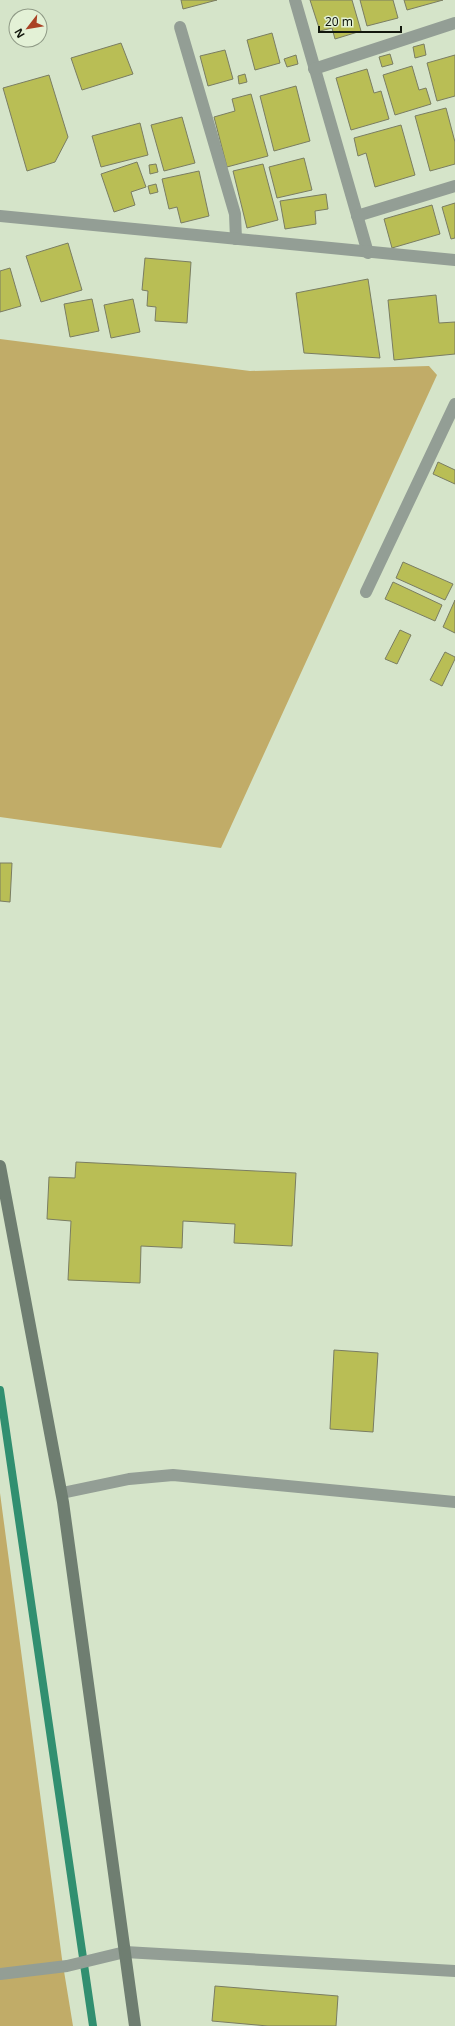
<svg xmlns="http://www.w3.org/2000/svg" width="455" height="2026" viewBox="0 0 455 2026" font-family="'Noto Sans',sans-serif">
	<rect width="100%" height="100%" fill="#d5e4c9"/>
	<!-- green -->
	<g fill="#c1ac68">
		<polygon points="0,339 250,371 429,366 437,375 221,848 0,817"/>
		<polygon points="0,1493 62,1959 73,2026 0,2026"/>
	</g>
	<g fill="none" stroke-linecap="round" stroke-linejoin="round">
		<!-- stream -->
		<polyline stroke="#318f70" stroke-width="8" points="0,1390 93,2026"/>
	</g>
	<!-- building -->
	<g fill="#b9be55" stroke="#7a7d62">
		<polygon points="181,0 217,0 183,9"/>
		<polygon points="310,0 352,0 361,31 335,39 332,28 320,31"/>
		<polygon points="360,0 393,0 398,18 367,26"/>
		<polygon points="404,0 443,0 407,10"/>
		<polygon points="272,33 280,63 255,70 247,40"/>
		<polygon points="121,43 133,74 82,90 71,58"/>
		<polygon points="424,44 426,55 415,58 413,47"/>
		<polygon points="225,50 233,79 208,86 200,56"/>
		<polygon points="390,54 393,64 382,67 379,57"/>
		<polygon points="296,55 298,64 287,67 284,59"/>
		<polygon points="455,55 455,96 437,101 427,63"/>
		<polygon points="412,66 419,90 426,88 431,104 395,115 383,75"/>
		<polygon points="367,69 374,93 381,91 389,119 351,130 336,78"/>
		<polygon points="245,74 247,82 239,84 238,76"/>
		<polygon points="49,75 68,137 55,162 27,171 3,88"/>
		<polygon points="296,86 310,141 274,151 260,96"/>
		<polygon points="251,94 268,156 227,167 214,117 235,111 232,99"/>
		<polygon points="446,108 455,142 455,164 430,171 415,116"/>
		<polygon points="182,117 195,163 164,171 151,125"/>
		<polygon points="140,123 148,155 101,167 92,136"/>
		<polygon points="401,125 415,175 375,187 366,153 358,156 354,138"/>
		<polygon points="304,158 312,190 277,198 269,167"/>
		<polygon points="137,162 146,187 131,192 135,205 114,212 101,174"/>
		<polygon points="156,164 158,172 150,174 149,165"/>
		<polygon points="263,164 278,220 247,228 233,171"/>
		<polygon points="199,171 209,216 181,223 177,207 169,209 162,179"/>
		<polygon points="156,184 158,192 150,194 148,186"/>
		<polygon points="326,194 328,209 315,211 316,224 285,229 280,201"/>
		<polygon points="455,203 455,238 451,239 442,207"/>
		<polygon points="432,205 440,234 392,248 384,219"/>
		<polygon points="68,243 82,290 41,302 26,256"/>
		<polygon points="145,258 191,262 187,323 155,321 156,307 147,306 148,291 142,290"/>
		<polygon points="10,268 21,306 0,312 0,271"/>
		<polygon points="368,279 380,358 304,353 296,293"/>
		<polygon points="436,295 439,323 455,322 455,354 394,360 388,300"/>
		<polygon points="92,299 99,331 70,337 64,304"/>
		<polygon points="133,299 140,332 111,338 104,305"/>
		<polygon points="438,462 455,470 455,484 433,474"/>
		<polygon points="403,562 453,584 445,600 396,578"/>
		<polygon points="393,582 442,605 435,621 385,599"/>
		<polygon points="455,600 455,633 443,627"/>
		<polygon points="400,630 411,635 397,664 385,659"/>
		<polygon points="445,652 455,657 455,659 442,686 430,680"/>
		<polygon points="0,863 12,863 10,902 0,901"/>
		<polygon points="76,1162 296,1173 292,1246 234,1243 235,1224 183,1221 182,1248 141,1246 140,1283 68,1280 71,1221 47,1219 49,1177 75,1178"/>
		<polygon points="334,1350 378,1353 373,1432 330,1429"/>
		<polygon points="215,1986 338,1996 336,2026 268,2026 212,2021"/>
	</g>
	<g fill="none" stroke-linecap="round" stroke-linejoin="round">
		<!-- street -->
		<g stroke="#939e95" stroke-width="12">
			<polyline points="295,0 368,253"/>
			<polyline points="180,27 235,214 236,239"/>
			<polyline points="314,69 455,23"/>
			<polyline points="0,216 455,260"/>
			<polyline points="357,216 455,186"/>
			<polyline points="366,592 455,404"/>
			<polyline points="62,1493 129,1479 173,1475 455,1502"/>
			<polyline points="0,1974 67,1966 125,1952 455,1971"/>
		</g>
		<!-- secondary -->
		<polyline stroke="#6f7e71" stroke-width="12" points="0,1166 63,1502 135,2026"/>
	</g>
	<!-- north arrow -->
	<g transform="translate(28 28) rotate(239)"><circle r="19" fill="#e3f1d6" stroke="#8f9a86"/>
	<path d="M0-3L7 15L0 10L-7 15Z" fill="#aa4225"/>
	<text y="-6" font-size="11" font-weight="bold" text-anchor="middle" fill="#12170d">N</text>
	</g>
	<!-- scale -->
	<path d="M319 26v6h82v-6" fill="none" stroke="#12170d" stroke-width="2"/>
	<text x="325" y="26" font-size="12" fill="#12170d" stroke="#e3f1d6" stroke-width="3" paint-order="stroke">20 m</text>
</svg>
